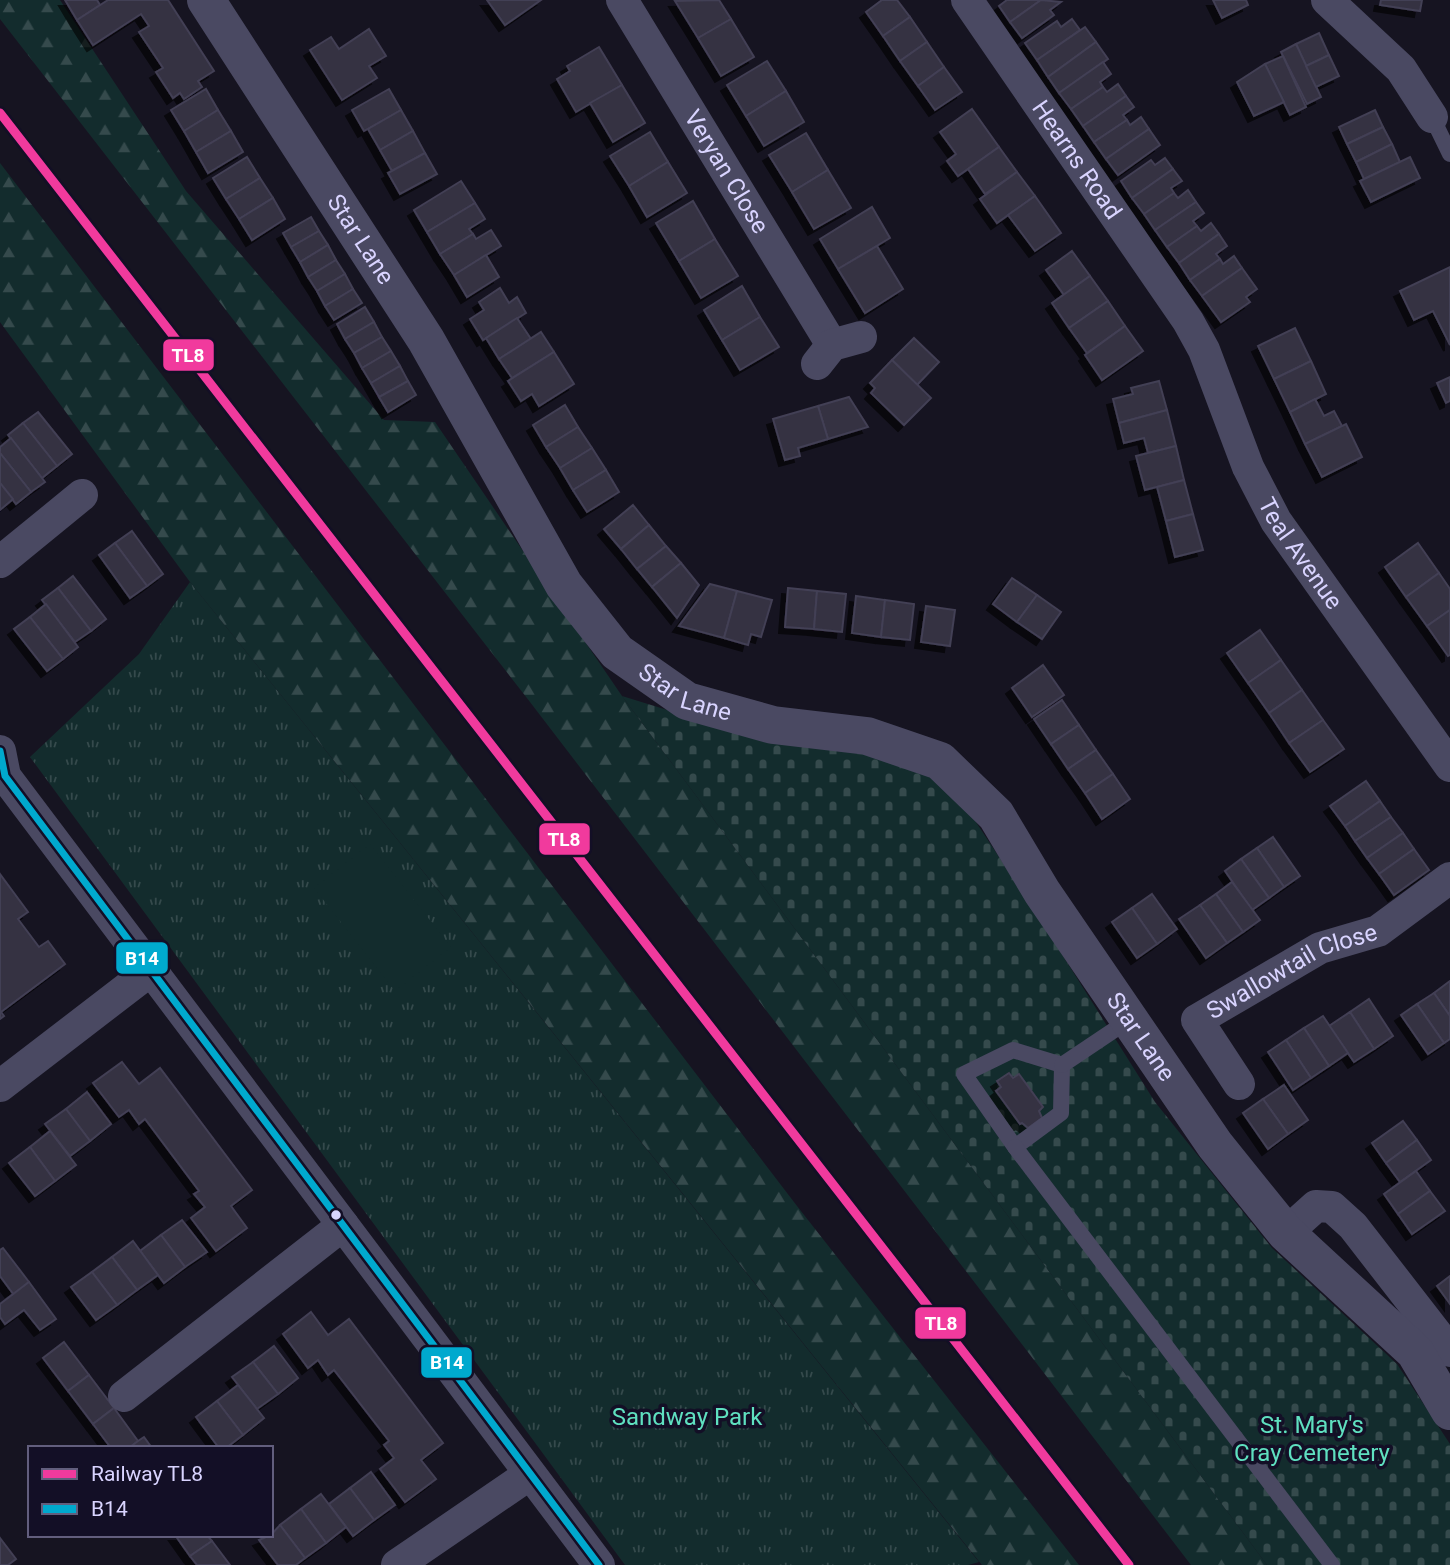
<svg xmlns="http://www.w3.org/2000/svg" width="1450" height="1565" viewBox="0 0 1450 1565" font-family="Roboto,sans-serif">
	<defs>
		<pattern id="grass-tufts" width="24" height="20" patternUnits="userSpaceOnUse" patternTransform="scale(1.75)"><rect width="24" height="20" fill="#132c2d"/><path d="M3 7l-1-3M5 7V3M7 7l1-3M15 17l-1-3M17 17v-4M19 17l1-3" fill="none" stroke="#354a4c"/></pattern>
		<pattern id="forest-firs" width="22" height="20" patternUnits="userSpaceOnUse" patternTransform="scale(1.75)"><rect width="22" height="20" fill="#132c2d"/><path d="M5 1l3.5 6h-7zM16 11l3.5 6h-7z" fill="#354a4c"/></pattern>
		<pattern id="cemetery-stones" width="16" height="16" patternUnits="userSpaceOnUse" patternTransform="scale(1.75)"><rect width="16" height="16" fill="#132c2d"/><path d="M2 7V4a2 2 0 0 1 4 0v3zM10 15v-3a2 2 0 0 1 4 0v3z" fill="#354a4c"/></pattern>
		<filter id="shadow"><feDropShadow dx="-6" dy="6" stdDeviation="0" flood-color="#0009"/></filter>
	</defs>
	<rect width="100%" height="100%" fill="#161421"/>
	<!-- grass -->
	<polygon fill="url(#grass-tufts)" points="190,582 979,1562 968,1565 625,1565 30,757 139,654"/>
	<!-- forest -->
	<g fill="url(#forest-firs)">
		<polygon points="0,0 60,0 186,191 384,420 435,422 622,696 1267,1565 1191,1565 530,702 0,19"/>
		<polygon points="0,163 797,1206 1079,1565 982,1565 190,582 0,322"/>
	</g>
	<!-- cemetery -->
	<polygon fill="url(#cemetery-stones)" points="622,696 732,730 867,746 950,783 1029,902 1155,1102 1272,1248 1397,1364 1450,1444 1450,1565 1267,1565"/>
	<!-- pitch -->
	<polygon fill="#132c2d" points="370,844 451,947 395,991 314,888"/>
	<!-- building -->
	<g fill="#343243" stroke="#433f54" stroke-width="2" filter="url(#shadow)">
		<polygon points="65,0 97,0 100,5 77,20"/>
		<polygon points="108,0 168,0 214,71 198,81 202,87 184,99 180,93 173,98 156,72 163,68 139,32 149,26 141,14 93,45 77,20"/>
		<polygon points="487,0 541,0 505,25"/>
		<polygon points="719,0 731,19 698,38 675,1"/>
		<polygon points="882,0 897,0 910,17 883,36 866,12"/>
		<polygon points="1007,0 1041,0 1010,22 999,6"/>
		<polygon points="1041,0 1061,2 1050,10 1054,15 1022,38 1010,22"/>
		<polygon points="1213,0 1246,0 1248,5 1222,18"/>
		<polygon points="1381,0 1422,0 1420,11 1380,5"/>
		<polygon points="910,17 927,42 900,61 883,36"/>
		<polygon points="731,19 754,57 721,76 698,38"/>
		<polygon points="1072,19 1080,30 1037,60 1025,43 1057,21 1061,27"/>
		<polygon points="1085,27 1096,42 1048,77 1037,60"/>
		<polygon points="369,29 386,56 369,66 377,78 342,100 310,50 331,37 339,49"/>
		<polygon points="1319,33 1329,55 1306,66 1296,44"/>
		<polygon points="927,42 944,67 918,86 900,61"/>
		<polygon points="1096,42 1108,59 1059,93 1048,77"/>
		<polygon points="1296,44 1321,97 1307,104 1281,52"/>
		<polygon points="599,47 622,85 576,112 557,79 570,71 567,66"/>
		<polygon points="1329,55 1339,76 1316,87 1306,66"/>
		<polygon points="1283,56 1306,107 1290,115 1265,64"/>
		<polygon points="767,61 786,91 746,116 727,85"/>
		<polygon points="1103,62 1111,74 1100,82 1103,87 1071,109 1059,93"/>
		<polygon points="1265,64 1284,102 1254,116 1237,82"/>
		<polygon points="944,67 962,92 935,110 918,86"/>
		<polygon points="1118,84 1126,96 1083,126 1071,109 1103,87 1107,92"/>
		<polygon points="622,85 645,123 613,142 590,103"/>
		<polygon points="206,89 218,110 184,131 171,110"/>
		<polygon points="389,89 401,110 364,131 352,110"/>
		<polygon points="786,91 804,122 764,146 746,116"/>
		<polygon points="1126,96 1134,107 1123,115 1127,120 1094,142 1083,126"/>
		<polygon points="972,109 999,147 958,176 947,161 956,154 940,132"/>
		<polygon points="218,110 231,131 196,152 184,131"/>
		<polygon points="401,110 413,131 380,150 368,129"/>
		<polygon points="1375,110 1383,127 1347,144 1339,127"/>
		<polygon points="1141,117 1149,129 1106,159 1094,142 1127,120 1130,125"/>
		<polygon points="1383,127 1392,144 1356,162 1347,144"/>
		<polygon points="1149,129 1160,145 1118,175 1106,159"/>
		<polygon points="231,131 243,152 208,173 196,152"/>
		<polygon points="413,131 425,153 392,171 380,150"/>
		<polygon points="650,132 668,162 629,186 610,156"/>
		<polygon points="806,133 828,170 792,192 769,155"/>
		<polygon points="1392,144 1400,162 1364,179 1356,162"/>
		<polygon points="999,147 1017,172 985,194 968,169"/>
		<polygon points="425,153 437,174 400,194 388,173"/>
		<polygon points="247,157 260,178 226,199 213,178"/>
		<polygon points="1410,157 1420,178 1371,202 1360,181"/>
		<polygon points="1165,158 1173,169 1132,198 1121,181 1151,160 1155,165"/>
		<polygon points="668,162 687,193 647,217 629,186"/>
		<polygon points="1173,169 1182,181 1171,188 1174,193 1144,214 1132,198"/>
		<polygon points="828,170 851,208 814,229 792,192"/>
		<polygon points="1017,172 1035,196 997,223 980,199"/>
		<polygon points="260,178 273,198 239,219 226,199"/>
		<polygon points="461,181 475,203 427,232 414,210"/>
		<polygon points="1188,190 1196,202 1155,230 1144,214 1174,193 1178,198"/>
		<polygon points="1035,196 1061,233 1035,251 1008,215"/>
		<polygon points="273,198 285,219 252,240 239,219"/>
		<polygon points="693,201 715,239 679,261 656,223"/>
		<polygon points="1196,202 1204,213 1193,221 1197,226 1167,247 1155,230"/>
		<polygon points="475,203 485,219 469,229 473,234 440,254 427,232"/>
		<polygon points="872,207 890,238 838,269 820,239"/>
		<polygon points="311,217 319,231 291,247 283,233"/>
		<polygon points="1211,223 1219,234 1179,263 1167,247 1197,226 1201,231"/>
		<polygon points="491,230 501,246 454,275 440,254 473,234 476,239"/>
		<polygon points="319,231 328,245 300,262 291,247"/>
		<polygon points="1219,234 1227,246 1216,254 1220,259 1190,280 1179,263"/>
		<polygon points="715,239 738,276 701,298 679,261"/>
		<polygon points="328,245 336,260 308,277 300,262"/>
		<polygon points="877,246 903,289 865,313 838,269"/>
		<polygon points="1072,251 1090,276 1064,295 1046,270"/>
		<polygon points="486,255 499,277 467,297 454,275"/>
		<polygon points="1234,256 1242,268 1202,296 1190,280 1220,259 1223,264"/>
		<polygon points="336,260 345,274 317,291 308,277"/>
		<polygon points="1450,267 1450,345 1433,311 1414,320 1400,291"/>
		<polygon points="1242,268 1257,289 1246,297 1250,302 1221,322 1202,296"/>
		<polygon points="345,274 353,289 325,306 317,291"/>
		<polygon points="1090,276 1108,301 1069,328 1052,303"/>
		<polygon points="742,286 760,317 722,340 704,310"/>
		<polygon points="500,288 509,303 517,297 526,313 483,340 470,319 484,310 479,302"/>
		<polygon points="353,289 362,303 334,320 325,306"/>
		<polygon points="1108,301 1125,326 1087,353 1069,328"/>
		<polygon points="365,307 374,322 345,339 337,324"/>
		<polygon points="760,317 779,347 740,370 722,340"/>
		<polygon points="517,318 531,339 499,359 486,338"/>
		<polygon points="374,322 382,337 354,353 345,339"/>
		<polygon points="1125,326 1143,351 1102,380 1085,355"/>
		<polygon points="1295,328 1311,361 1274,379 1258,346"/>
		<polygon points="541,332 554,352 512,378 499,359"/>
		<polygon points="382,337 391,351 362,368 354,353"/>
		<polygon points="914,338 939,362 917,385 892,360"/>
		<polygon points="391,351 400,366 371,383 362,368"/>
		<polygon points="554,352 574,384 539,406 532,394 521,401 508,381"/>
		<polygon points="892,360 931,398 904,425 871,393 875,388 870,383"/>
		<polygon points="1311,361 1326,394 1290,412 1274,379"/>
		<polygon points="400,366 408,381 379,397 371,383"/>
		<polygon points="1450,377 1450,401 1446,403 1437,383"/>
		<polygon points="408,381 416,395 388,412 379,397"/>
		<polygon points="1159,381 1167,410 1119,423 1113,399 1133,394 1131,388"/>
		<polygon points="849,397 868,427 828,439 818,406"/>
		<polygon points="1315,399 1324,416 1334,411 1342,426 1305,444 1290,412"/>
		<polygon points="565,405 578,427 546,447 533,425"/>
		<polygon points="818,406 828,439 798,448 800,456 785,460 773,419"/>
		<polygon points="1167,410 1176,446 1148,453 1144,438 1124,443 1119,423"/>
		<polygon points="38,412 72,454 57,466 23,423"/>
		<polygon points="23,423 57,466 42,478 8,435"/>
		<polygon points="1346,424 1362,457 1322,477 1305,444"/>
		<polygon points="578,427 592,448 560,468 546,447"/>
		<polygon points="11,438 45,482 31,492 0,453 0,447"/>
		<polygon points="1176,446 1184,480 1145,490 1136,456"/>
		<polygon points="592,448 606,470 573,490 560,468"/>
		<polygon points="0,453 31,492 16,504 0,483"/>
		<polygon points="606,470 619,492 587,512 573,490"/>
		<polygon points="1184,480 1193,514 1166,521 1157,487"/>
		<polygon points="0,483 13,499 0,510"/>
		<polygon points="633,505 649,525 621,549 604,529"/>
		<polygon points="1193,514 1203,550 1175,557 1166,521"/>
		<polygon points="649,525 666,546 637,569 621,549"/>
		<polygon points="132,531 163,574 147,586 115,543"/>
		<polygon points="115,543 147,586 130,598 99,555"/>
		<polygon points="1418,543 1439,573 1406,597 1385,567"/>
		<polygon points="666,546 681,563 652,587 637,569"/>
		<polygon points="681,563 699,585 677,618 652,587"/>
		<polygon points="1439,573 1450,589 1450,610 1427,626 1406,597"/>
		<polygon points="73,576 106,619 91,631 58,588"/>
		<polygon points="1012,578 1037,595 1017,622 993,604"/>
		<polygon points="710,584 737,591 724,638 679,626"/>
		<polygon points="58,588 91,631 75,642 42,600"/>
		<polygon points="788,588 817,591 814,629 785,627"/>
		<polygon points="737,591 772,600 761,637 751,634 748,645 724,638"/>
		<polygon points="817,591 846,594 842,632 814,629"/>
		<polygon points="1037,595 1061,612 1042,639 1017,622"/>
		<polygon points="856,596 885,600 881,637 852,633"/>
		<polygon points="885,600 914,604 910,640 881,637"/>
		<polygon points="46,604 78,647 63,659 30,617"/>
		<polygon points="926,606 955,610 950,646 921,642"/>
		<polygon points="1450,610 1450,655 1448,656 1427,626"/>
		<polygon points="30,617 63,659 47,671 14,629"/>
		<polygon points="1260,630 1281,660 1248,683 1227,653"/>
		<polygon points="1281,660 1302,690 1269,713 1248,683"/>
		<polygon points="1043,665 1064,695 1032,717 1012,688"/>
		<polygon points="1302,690 1323,720 1289,743 1269,713"/>
		<polygon points="1062,700 1079,725 1051,744 1034,719"/>
		<polygon points="1323,720 1344,749 1310,772 1289,743"/>
		<polygon points="1079,725 1096,750 1068,769 1051,744"/>
		<polygon points="1096,750 1113,774 1085,793 1068,769"/>
		<polygon points="1113,774 1130,799 1102,819 1085,793"/>
		<polygon points="1366,781 1380,801 1345,826 1330,806"/>
		<polygon points="1380,801 1391,817 1355,841 1345,826"/>
		<polygon points="1391,817 1403,833 1367,858 1355,841"/>
		<polygon points="1403,833 1414,849 1379,874 1367,858"/>
		<polygon points="1273,837 1300,876 1284,887 1257,848"/>
		<polygon points="1257,848 1284,887 1269,898 1241,859"/>
		<polygon points="1414,849 1429,870 1394,895 1379,874"/>
		<polygon points="1241,859 1269,898 1252,910 1225,871"/>
		<polygon points="0,874 28,912 18,919 39,947 48,941 65,964 1,1012 4,1016 0,1019"/>
		<polygon points="1232,882 1260,920 1243,932 1216,894"/>
		<polygon points="1152,894 1177,929 1157,944 1132,908"/>
		<polygon points="1216,894 1243,932 1227,943 1200,905"/>
		<polygon points="1200,905 1227,943 1206,958 1179,919"/>
		<polygon points="1132,908 1157,944 1137,958 1112,922"/>
		<polygon points="1450,981 1450,1016 1434,993"/>
		<polygon points="1434,993 1450,1016 1450,1039 1444,1043 1417,1004"/>
		<polygon points="1369,999 1393,1036 1374,1049 1350,1012"/>
		<polygon points="1417,1004 1444,1043 1428,1054 1401,1015"/>
		<polygon points="1350,1012 1374,1049 1354,1062 1329,1026"/>
		<polygon points="1323,1016 1348,1053 1329,1066 1304,1028"/>
		<polygon points="1304,1028 1329,1066 1311,1078 1286,1040"/>
		<polygon points="1286,1040 1311,1078 1293,1090 1268,1052"/>
		<polygon points="122,1062 139,1084 160,1068 252,1190 231,1206 247,1228 216,1251 191,1218 205,1207 194,1194 199,1191 145,1119 139,1124 129,1110 119,1117 93,1083"/>
		<polygon points="1009,1073 1013,1078 1019,1074 1043,1107 1039,1111 1042,1118 1028,1128 1022,1123 1020,1124 996,1091 1001,1087 997,1081"/>
		<polygon points="1284,1085 1308,1120 1288,1134 1263,1099"/>
		<polygon points="87,1092 111,1124 90,1141 66,1109"/>
		<polygon points="1263,1099 1288,1134 1268,1149 1243,1113"/>
		<polygon points="66,1109 90,1141 70,1156 45,1124"/>
		<polygon points="1403,1121 1417,1140 1386,1163 1372,1143"/>
		<polygon points="50,1131 76,1165 55,1181 30,1147"/>
		<polygon points="1417,1140 1431,1160 1400,1182 1386,1163"/>
		<polygon points="30,1147 55,1181 35,1196 9,1163"/>
		<polygon points="1416,1171 1430,1191 1398,1214 1384,1194"/>
		<polygon points="1430,1191 1445,1211 1412,1234 1398,1214"/>
		<polygon points="182,1220 207,1252 185,1267 161,1235"/>
		<polygon points="161,1235 185,1267 164,1283 140,1251"/>
		<polygon points="133,1241 158,1275 137,1290 112,1257"/>
		<polygon points="3,1248 29,1282 14,1295 0,1276 0,1250"/>
		<polygon points="112,1257 137,1290 117,1305 92,1272"/>
		<polygon points="92,1272 117,1305 96,1320 71,1287"/>
		<polygon points="1450,1276 1450,1304 1437,1286"/>
		<polygon points="29,1282 56,1319 40,1330 24,1310 5,1324 0,1317 0,1304"/>
		<polygon points="311,1312 328,1335 349,1319 443,1443 421,1460 436,1479 405,1502 380,1469 394,1458 384,1445 389,1441 334,1370 328,1375 318,1360 308,1368 283,1334"/>
		<polygon points="64,1342 89,1375 68,1391 43,1358"/>
		<polygon points="274,1346 298,1378 278,1394 253,1362"/>
		<polygon points="253,1362 278,1394 257,1409 232,1377"/>
		<polygon points="89,1375 114,1408 93,1424 68,1391"/>
		<polygon points="238,1385 264,1418 243,1435 217,1401"/>
		<polygon points="217,1401 243,1435 226,1448 219,1448 196,1417"/>
		<polygon points="114,1408 138,1441 129,1448 111,1448 93,1424"/>
		<polygon points="144,1437 152,1448 129,1448 138,1441"/>
		<polygon points="371,1472 395,1505 374,1520 350,1488"/>
		<polygon points="350,1488 374,1520 353,1536 329,1504"/>
		<polygon points="321,1494 346,1527 326,1543 301,1509"/>
		<polygon points="301,1509 326,1543 305,1558 280,1525"/>
		<polygon points="280,1525 305,1558 296,1565 278,1565 259,1540 271,1535"/>
		<polygon points="175,1535 207,1535 212,1541 190,1556"/>
		<polygon points="0,1538 16,1559 8,1565 0,1565"/>
		<polygon points="212,1541 230,1565 197,1565 190,1556"/>
	</g>
	<g fill="none" stroke-linecap="round" stroke-linejoin="round">
		<!-- service -->
		<g stroke="#4a4962" stroke-width="16">
			<polyline points="1432,117 1450,154"/>
			<polygon points="1013,1050 1062,1065 1061,1113 1015,1147 964,1074"/>
			<polyline points="1062,1065 1129,1020"/>
			<polyline points="1015,1147 1332,1565"/>
		</g>
		<!-- minor -->
		<g stroke="#4a4962" stroke-width="32">
			<path id="s1" d="M622,0L832,345"/>
			<path id="s2" d="M967,0L1188,321L1204,350L1248,467L1276,521L1450,766"/>
			<polyline points="1327,0 1401,69 1432,117"/>
			<polyline points="817,364 832,345 861,337"/>
			<polyline points="0,562 82,495"/>
			<polyline points="0,751 5,776 599,1565"/>
			<path id="s3" d="M1239,1084L1197,1020L1320,948L1378,931L1450,878"/>
			<polyline points="0,1086 151,970"/>
			<polyline points="1286,1233 1316,1206 1332,1207 1353,1226 1450,1351"/>
			<polyline points="124,1396 343,1225"/>
			<polyline points="397,1565 530,1474"/>
		</g>
		<!-- tertiary -->
		<path stroke="#4a4962" stroke-width="38" id="s4" d="M206,0L426,340L564,585L617,652L687,701L773,725L867,736L940,761L996,815L1042,892L1215,1145L1286,1233L1415,1352L1450,1411"/>
		<!-- bus-1 casing -->
		<g stroke="#130f26" stroke-width="12">
			<polyline id="bus-1" points="0,751 5,776 599,1565"/>
		</g>
		<!-- bus-1 -->
		<use href="#bus-1" stroke="#00a9ce" stroke-width="7"/>
		<!-- rail-1 casing -->
		<g stroke="#130f26" stroke-width="14">
			<polyline id="rail-1" points="0,113 1129,1565"/>
		</g>
		<!-- rail-1 -->
		<use href="#rail-1" stroke="#f13a9d" stroke-width="9"/>
	</g>
	<!-- markers -->
	<circle fill="#d9d4ff" stroke="#130f26" stroke-width="2.5" cx="336" cy="1215" r="6"/>
	<g text-anchor="middle" dominant-baseline="central" stroke-width="7" stroke-linejoin="round" paint-order="stroke">
		<!-- street labels -->
		<g font-size="24" fill="#d9d4ff" stroke="#130f26">
			<text stroke="none"><textPath href="#s2" startOffset="194">Hearns Road</textPath></text>
			<text stroke="none"><textPath href="#s1" startOffset="201">Veryan Close</textPath></text>
			<text stroke="none"><textPath href="#s4" startOffset="285">Star Lane</textPath></text>
			<text stroke="none"><textPath href="#s2" startOffset="649">Teal Avenue</textPath></text>
			<text stroke="none"><textPath href="#s4" startOffset="852">Star Lane</textPath></text>
			<text stroke="none"><textPath href="#s3" startOffset="184">Swallowtail Close</textPath></text>
			<text stroke="none"><textPath href="#s4" startOffset="1461">Star Lane</textPath></text>
		</g>
		<!-- park labels -->
		<g font-size="24" fill="#5fe0c0" stroke="#130f26">
			<text x="687" y="1417">Sandway Park</text>
			<text x="1312" y="1425">St. Mary's<tspan x="1312" dy="28">Cray Cemetery</tspan></text>
		</g>
	</g>
	<g stroke="#130f26" stroke-width="2.5">
		<rect x="162" y="338" width="53" height="34" rx="7" fill="#f13a9d"/>
		<rect x="538" y="822" width="53" height="34" rx="7" fill="#f13a9d"/>
		<rect x="115" y="941" width="54" height="34" rx="7" fill="#00a9ce"/>
		<rect x="914" y="1306" width="53" height="34" rx="7" fill="#f13a9d"/>
		<rect x="420" y="1346" width="53" height="33" rx="7" fill="#00a9ce"/>
	</g>
	<g font-size="19" text-anchor="middle" font-weight="bold" fill="#fff">
		<text x="188" y="362">TL8</text>
		<text x="564" y="846">TL8</text>
		<text x="142" y="965">B14</text>
		<text x="941" y="1330">TL8</text>
		<text x="447" y="1369">B14</text>
	</g>
	<!-- legend -->
	<rect x="28" y="1446" width="245" height="91" fill="#130f26" stroke="#625e7d" stroke-width="2"/>
	<rect x="42" y="1469" width="35" height="10" fill="#f13a9d" stroke="#625e7d" stroke-width="2"/>
	<text x="91" y="1481" font-size="21" fill="#d9d4ff">Railway TL8</text>
	<rect x="42" y="1504" width="35" height="10" fill="#00a9ce" stroke="#625e7d" stroke-width="2"/>
	<text x="91" y="1516" font-size="21" fill="#d9d4ff">B14</text>
</svg>
